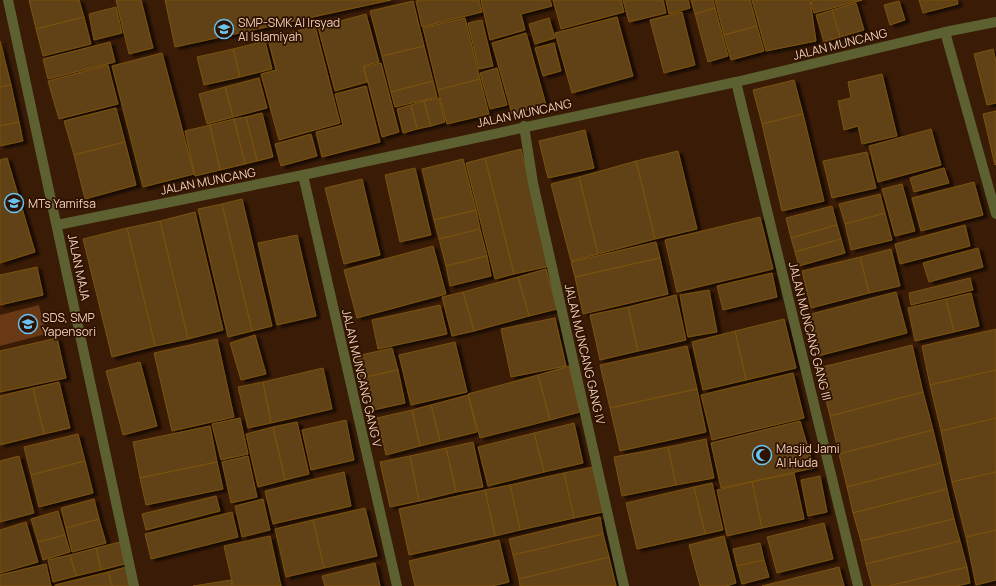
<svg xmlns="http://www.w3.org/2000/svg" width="996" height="586" viewBox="0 0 996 586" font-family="Manrope,sans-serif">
	<defs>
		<filter id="shadow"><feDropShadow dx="4.5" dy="2.5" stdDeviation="1" flood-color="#0009"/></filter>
	</defs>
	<rect width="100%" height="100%" fill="#391b06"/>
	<!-- green -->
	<polygon fill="#693814" points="39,305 46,334 0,346 0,315"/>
	<!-- building -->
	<g fill="#614213" stroke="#7c5311" filter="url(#shadow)">
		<polygon points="29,0 79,0 84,17 36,29"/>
		<polygon points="116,0 141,0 153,48 129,54"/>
		<polygon points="165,0 391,0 175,47"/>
		<polygon points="420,0 479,0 482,12 422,27 416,1"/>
		<polygon points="481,0 550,0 552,6 521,14 525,30 490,40"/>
		<polygon points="553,0 621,0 624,12 561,29"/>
		<polygon points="623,0 663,0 666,13 629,22"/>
		<polygon points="666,0 688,0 690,8 669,14"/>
		<polygon points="691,0 713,0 715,8 695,14"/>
		<polygon points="715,0 750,0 757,26 724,35"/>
		<polygon points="752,0 810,0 816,41 766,51"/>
		<polygon points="815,0 862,0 814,13 811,1"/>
		<polygon points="919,0 957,0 958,4 923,13"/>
		<polygon points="413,1 424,46 382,56 370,11"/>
		<polygon points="899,1 905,20 890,25 884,5"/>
		<polygon points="856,3 864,30 840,37 832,10"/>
		<polygon points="116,7 122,33 94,40 89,14"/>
		<polygon points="715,8 728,56 708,62 695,14"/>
		<polygon points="832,10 840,37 824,42 816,15"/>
		<polygon points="682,12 695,65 664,73 650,20"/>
		<polygon points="366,14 379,62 363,66 367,82 335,91 318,27"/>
		<polygon points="84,17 91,44 43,56 36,29"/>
		<polygon points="617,17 633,76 572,93 555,33"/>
		<polygon points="465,18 480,79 438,90 423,28"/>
		<polygon points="549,18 555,38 535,44 529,24"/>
		<polygon points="482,20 493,66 479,69 468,23"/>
		<polygon points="315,26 340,123 279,140 261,74 276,70 268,39"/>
		<polygon points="757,26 764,51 731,60 724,35"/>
		<polygon points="526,33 546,105 512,114 492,43"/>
		<polygon points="0,41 11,85 0,87"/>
		<polygon points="265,41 272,69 240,77 233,49"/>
		<polygon points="110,42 115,62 48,79 43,59"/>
		<polygon points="554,43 561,71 543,76 535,48"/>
		<polygon points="424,46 433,81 391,92 382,56"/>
		<polygon points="233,49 240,77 204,85 197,57"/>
		<polygon points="993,49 996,62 996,103 987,105 974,54"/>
		<polygon points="162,53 194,174 143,187 112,66"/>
		<polygon points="381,63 399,132 382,137 364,67"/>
		<polygon points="108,65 118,104 59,119 48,81"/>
		<polygon points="497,68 507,105 490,109 480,73"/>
		<polygon points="882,74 897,136 862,144 858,126 844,130 838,101 851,98 848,82"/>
		<polygon points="259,78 267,108 233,117 225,87"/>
		<polygon points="480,79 489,114 447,124 438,90"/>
		<polygon points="794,80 803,114 762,124 753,90"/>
		<polygon points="433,81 437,97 395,107 391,92"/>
		<polygon points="11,85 19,122 0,126 0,87"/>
		<polygon points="366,86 380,142 322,157 316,132 343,125 335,94"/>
		<polygon points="225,87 233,117 207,124 199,94"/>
		<polygon points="439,98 445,122 431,126 424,101"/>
		<polygon points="424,101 431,126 417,129 411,105"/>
		<polygon points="411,105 417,129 403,133 397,109"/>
		<polygon points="116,108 125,142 74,155 64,121"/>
		<polygon points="996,111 996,164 995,165 983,114"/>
		<polygon points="262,113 273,157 257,161 246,117"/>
		<polygon points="803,114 824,201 782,211 762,124"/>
		<polygon points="246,117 257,161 245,164 234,119"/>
		<polygon points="234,119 245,164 220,170 210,125"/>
		<polygon points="19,122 23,141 0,146 0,126"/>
		<polygon points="210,125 220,170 195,176 185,131"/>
		<polygon points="931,129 941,165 878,182 869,146"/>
		<polygon points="585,130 594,168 548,178 539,141"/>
		<polygon points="311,134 317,156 281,166 275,144"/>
		<polygon points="125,142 136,185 85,199 74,155"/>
		<polygon points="521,149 550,266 514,274 485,158"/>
		<polygon points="678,151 697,229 655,239 636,161"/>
		<polygon points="867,152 876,188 832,198 823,161"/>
		<polygon points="7,158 35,252 0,263 0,160"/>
		<polygon points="485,158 514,274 495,279 466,163"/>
		<polygon points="463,159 476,210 434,220 422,169"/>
		<polygon points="636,161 655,239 598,254 579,177"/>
		<polygon points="415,168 431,235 400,242 385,175"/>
		<polygon points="944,168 949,183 914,192 910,178"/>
		<polygon points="579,177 598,254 571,261 551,184"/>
		<polygon points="362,179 380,255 344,264 325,188"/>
		<polygon points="974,182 983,215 921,231 912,198"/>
		<polygon points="902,184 915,231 895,236 882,189"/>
		<polygon points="880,194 885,213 845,224 839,204"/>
		<polygon points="242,199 272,326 252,331 222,204"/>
		<polygon points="222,204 252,331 228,337 198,209"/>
		<polygon points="832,206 837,225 791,238 786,218"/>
		<polygon points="476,210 480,229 439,239 434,220"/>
		<polygon points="195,212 223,330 188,339 160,221"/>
		<polygon points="885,213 892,240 851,250 845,224"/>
		<polygon points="760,217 773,269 677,292 665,240"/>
		<polygon points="160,221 188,339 155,346 127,228"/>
		<polygon points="837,225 841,239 795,252 791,238"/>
		<polygon points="965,225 970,246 900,264 895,244"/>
		<polygon points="127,228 155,346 112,357 83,239"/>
		<polygon points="480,229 487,256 446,266 439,239"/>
		<polygon points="297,235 316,316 277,325 258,243"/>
		<polygon points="841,239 845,253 799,266 795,252"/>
		<polygon points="656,242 660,258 575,277 571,262"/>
		<polygon points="433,246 446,294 357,318 344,270"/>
		<polygon points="978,248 983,267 929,282 923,263"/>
		<polygon points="891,249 900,286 869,293 860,257"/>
		<polygon points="487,256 491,276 450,286 446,266"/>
		<polygon points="860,257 869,293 811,308 802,271"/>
		<polygon points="660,258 668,294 583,314 575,277"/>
		<polygon points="37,267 43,295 0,305 0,275"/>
		<polygon points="546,269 557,309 529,316 518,277"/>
		<polygon points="772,273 777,297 723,310 717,286"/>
		<polygon points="518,277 529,316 474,331 463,292"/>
		<polygon points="970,278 973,290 911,305 909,293"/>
		<polygon points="709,290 717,332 688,337 680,295"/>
		<polygon points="463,292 474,331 452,336 442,297"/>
		<polygon points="896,292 907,333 818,356 807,315"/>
		<polygon points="971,293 979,326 954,332 946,299"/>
		<polygon points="676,295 686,340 638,351 628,307"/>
		<polygon points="946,299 954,332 915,341 908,308"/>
		<polygon points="440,305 447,334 378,349 372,320"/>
		<polygon points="628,307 638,351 600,360 590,315"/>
		<polygon points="555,318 566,366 511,377 501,329"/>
		<polygon points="784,319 796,368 746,380 735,331"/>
		<polygon points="996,329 996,370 930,385 922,346"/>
		<polygon points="735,331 746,380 703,390 692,342"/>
		<polygon points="255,335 266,374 241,380 230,343"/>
		<polygon points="57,338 66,378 0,392 0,351"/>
		<polygon points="217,339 234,417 172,431 154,353"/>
		<polygon points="455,342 467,392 411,405 399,355"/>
		<polygon points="912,345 923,392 830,416 818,368"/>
		<polygon points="687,346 697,389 610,408 600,365"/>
		<polygon points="392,348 398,370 361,378 357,356"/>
		<polygon points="140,362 157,426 123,435 106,371"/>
		<polygon points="569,366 580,412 550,420 538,375"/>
		<polygon points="323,368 332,409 271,423 263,382"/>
		<polygon points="398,370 405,403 369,411 361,378"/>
		<polygon points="996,370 996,418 941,431 930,385"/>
		<polygon points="793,373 804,418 712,440 701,395"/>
		<polygon points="538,375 550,420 480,438 468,394"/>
		<polygon points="59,382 70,428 44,434 33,388"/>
		<polygon points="263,382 271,423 248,428 238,387"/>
		<polygon points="33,388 44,434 0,445 0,396"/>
		<polygon points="697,389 706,432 620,451 610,408"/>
		<polygon points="923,392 933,430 839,454 830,416"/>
		<polygon points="468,395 477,432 440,441 431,405"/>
		<polygon points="431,405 440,441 420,446 412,410"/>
		<polygon points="412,410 420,446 386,455 377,418"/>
		<polygon points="240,418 248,454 221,460 212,424"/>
		<polygon points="996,418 996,472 952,482 941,431"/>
		<polygon points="346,420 354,460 311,470 302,430"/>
		<polygon points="800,421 814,468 721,488 711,443"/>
		<polygon points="297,422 309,474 285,480 273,427"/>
		<polygon points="574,423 583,463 544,472 534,433"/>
		<polygon points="210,426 217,462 140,478 133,442"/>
		<polygon points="273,427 285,480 258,487 246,434"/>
		<polygon points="933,430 941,463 847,487 839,454"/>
		<polygon points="534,433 544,472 488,486 478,447"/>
		<polygon points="78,434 85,461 31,475 24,447"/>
		<polygon points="706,439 714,478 676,485 668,447"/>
		<polygon points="473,442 483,487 456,492 446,448"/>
		<polygon points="668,447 676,485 622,496 614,457"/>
		<polygon points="446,448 456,492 419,501 410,456"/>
		<polygon points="19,456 34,513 0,522 0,461"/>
		<polygon points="248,456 257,497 231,503 222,462"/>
		<polygon points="410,456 419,501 390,507 380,462"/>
		<polygon points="85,461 93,493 39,507 31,475"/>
		<polygon points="217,462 223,489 146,505 140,478"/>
		<polygon points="941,463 947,489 853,513 847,487"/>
		<polygon points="593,467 603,512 574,518 564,473"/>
		<polygon points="344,472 351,506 273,524 265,491"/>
		<polygon points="996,472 996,530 966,537 952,482"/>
		<polygon points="564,473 574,518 520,530 510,485"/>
		<polygon points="794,473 804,519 762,528 752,482"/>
		<polygon points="820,476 827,512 808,516 801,480"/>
		<polygon points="752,482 762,528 727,536 717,490"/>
		<polygon points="712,483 723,530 705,534 694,487"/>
		<polygon points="510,485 520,530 495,536 485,490"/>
		<polygon points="694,487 705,534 637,549 626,503"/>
		<polygon points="947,489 954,519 861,541 853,513"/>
		<polygon points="485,490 495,536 409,555 399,509"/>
		<polygon points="216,496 220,511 146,530 142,514"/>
		<polygon points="94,499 99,519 66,528 61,508"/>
		<polygon points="263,499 270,530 242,537 235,506"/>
		<polygon points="365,508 377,556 324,568 313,520"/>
		<polygon points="58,511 65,535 38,542 31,519"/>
		<polygon points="232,512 238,537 151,559 145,534"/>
		<polygon points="600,517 603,534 513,555 509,539"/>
		<polygon points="99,519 106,543 72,552 66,528"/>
		<polygon points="954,519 960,541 866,564 861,541"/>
		<polygon points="313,520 324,568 286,577 275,529"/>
		<polygon points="26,522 38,562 0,573 0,530"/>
		<polygon points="824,523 833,559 777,573 767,537"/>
		<polygon points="996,530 996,580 976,585 966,537"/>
		<polygon points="603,534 609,557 519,579 513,555"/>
		<polygon points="65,535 70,552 43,560 38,542"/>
		<polygon points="270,536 281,586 233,586 224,546"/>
		<polygon points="724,536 736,583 726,586 700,586 689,545"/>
		<polygon points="499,540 509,582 492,586 415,586 409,561"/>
		<polygon points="960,541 967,567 889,586 872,586 866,564"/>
		<polygon points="120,542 125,564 101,570 96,548"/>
		<polygon points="760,543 764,560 737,566 733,549"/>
		<polygon points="96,548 101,570 76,576 70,555"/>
		<polygon points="70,555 76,576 53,582 48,560"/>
		<polygon points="609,557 616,586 520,586 519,579"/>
		<polygon points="764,560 769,577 742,584 737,566"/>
		<polygon points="375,563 380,586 325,586 322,576"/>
		<polygon points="46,564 51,586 0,586 0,575"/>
		<polygon points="126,567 131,586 112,586 108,572"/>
		<polygon points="839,567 844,586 762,586"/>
		<polygon points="967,567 970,583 957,586 889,586"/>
		<polygon points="108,572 112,586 55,586 55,585"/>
		<polygon points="231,580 232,586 193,586"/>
	</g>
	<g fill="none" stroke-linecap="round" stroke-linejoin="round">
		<!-- street -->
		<g stroke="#5d6131" stroke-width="10">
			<polyline points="8,0 134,586"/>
			<polyline points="945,32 996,214"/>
			<polyline points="736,82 858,586"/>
			<polyline points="524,126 533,183 624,586"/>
			<polyline points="303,175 397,586"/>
			<polyline points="57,225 303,175 736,82 945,32 996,22"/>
		</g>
	</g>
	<!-- icons -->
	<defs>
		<g id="school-ring" transform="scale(1)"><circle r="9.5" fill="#2e1200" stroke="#6ac3f1" stroke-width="1.5"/><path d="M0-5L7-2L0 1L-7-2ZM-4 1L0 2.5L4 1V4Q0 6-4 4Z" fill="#6ac3f1"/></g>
		<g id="mosque-ring" transform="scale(1)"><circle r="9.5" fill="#2e1200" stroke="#6ac3f1" stroke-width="1.5"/><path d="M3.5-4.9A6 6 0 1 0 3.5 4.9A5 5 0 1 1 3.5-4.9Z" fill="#6ac3f1"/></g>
	</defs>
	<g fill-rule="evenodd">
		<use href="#school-ring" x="224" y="29"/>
		<use href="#school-ring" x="14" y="203"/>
		<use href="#school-ring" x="28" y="324"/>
		<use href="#mosque-ring" x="762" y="455"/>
	</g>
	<g text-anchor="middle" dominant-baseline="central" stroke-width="3.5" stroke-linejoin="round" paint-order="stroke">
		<!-- poi labels -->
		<g font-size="12" fill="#f0ceba" stroke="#2e1200" text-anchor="start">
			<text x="238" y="22">SMP-SMK Al Irsyad<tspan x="238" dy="14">Al Islamiyah</tspan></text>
			<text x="28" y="203">MTs Yamifsa</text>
			<text x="42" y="317">SDS, SMP<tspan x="42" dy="14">Yapensori</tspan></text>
			<text x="776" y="448">Masjid Jami<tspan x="776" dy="14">Al Huda</tspan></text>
		</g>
		<!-- street labels -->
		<g font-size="12" fill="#f0ceba" stroke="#2e1200">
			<text transform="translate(840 44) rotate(-14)">JALAN MUNCANG</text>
			<text transform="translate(524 113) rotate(-12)">JALAN MUNCANG</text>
			<text transform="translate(208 181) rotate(-11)">JALAN MUNCANG</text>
			<text transform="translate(79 267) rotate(78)">JALAN MAJA</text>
			<text transform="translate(810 331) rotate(76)">JALAN MUNCANG GANG III</text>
			<text transform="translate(585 354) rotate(77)">JALAN MUNCANG GANG IV</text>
			<text transform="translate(362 378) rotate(77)">JALAN MUNCANG GANG V</text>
		</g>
	</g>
</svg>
